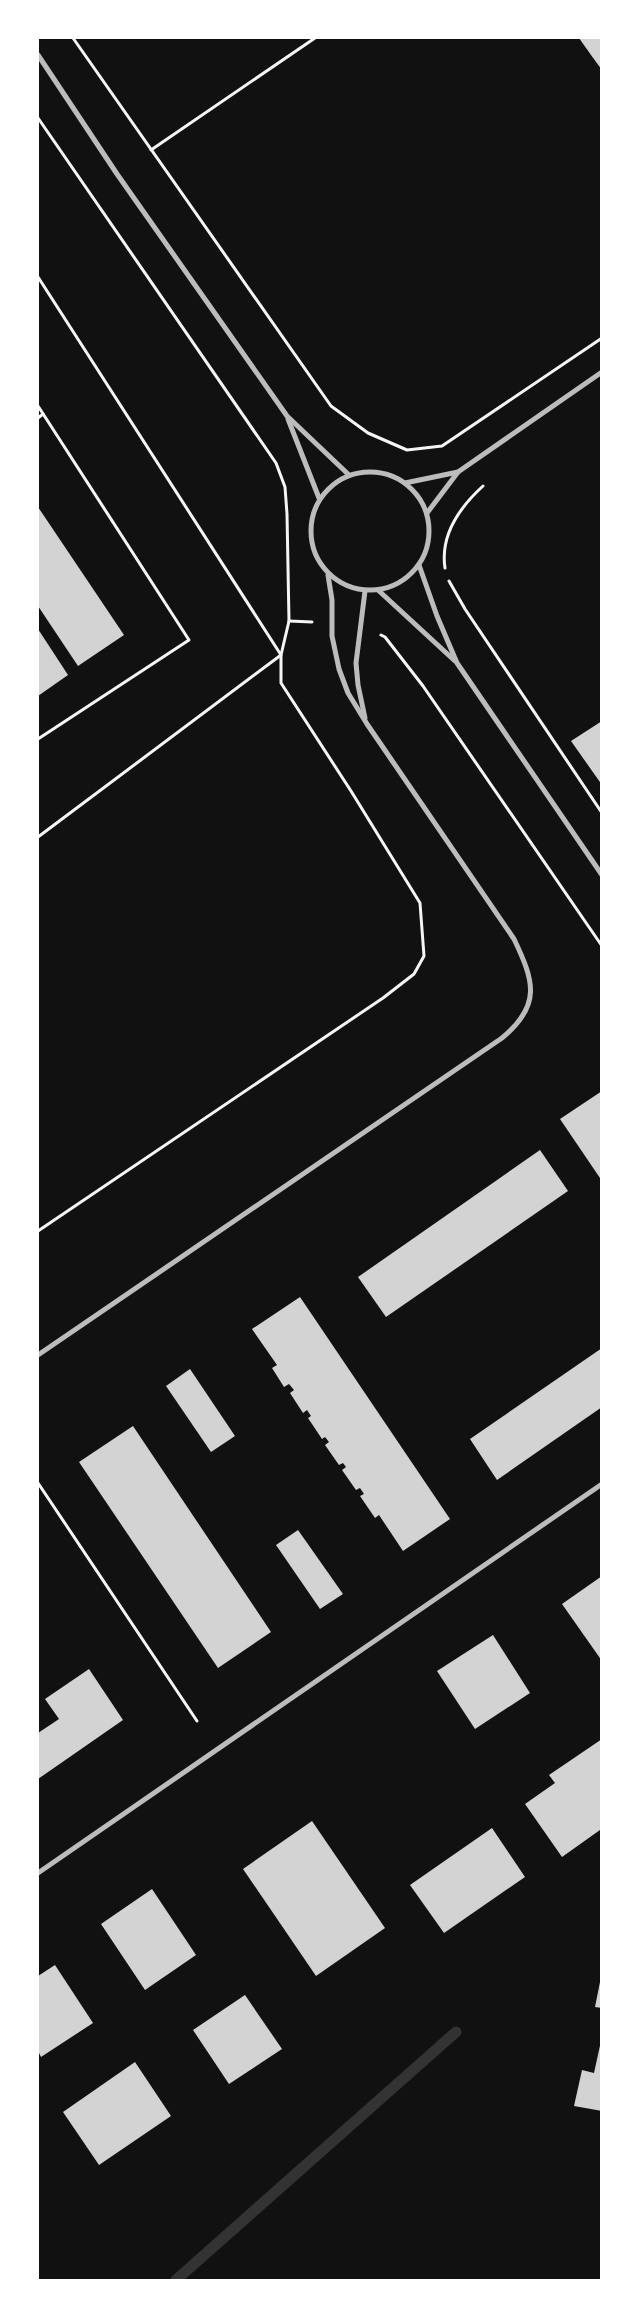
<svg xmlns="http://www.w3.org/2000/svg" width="639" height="2318" viewBox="0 0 639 2318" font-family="'DM Sans',sans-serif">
	<rect width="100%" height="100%" fill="#111"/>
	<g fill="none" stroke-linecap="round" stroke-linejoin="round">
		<!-- stream -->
		<polyline stroke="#333" stroke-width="11" points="176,2280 456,2032"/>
	</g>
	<!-- building -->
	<g fill="#d3d3d3">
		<polygon points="579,38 602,38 602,70 591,55"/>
		<polygon points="38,507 124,635 78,666 38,606"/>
		<polygon points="38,629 68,675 38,696"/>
		<polygon points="602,721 602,785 571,741"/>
		<polygon points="602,1091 602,1181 560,1119"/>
		<polygon points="540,1150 568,1191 386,1317 358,1277"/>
		<polygon points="300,1297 450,1519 403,1551 379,1515 375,1518 360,1496 364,1494 360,1488 356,1490 342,1470 346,1467 343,1463 339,1465 325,1445 329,1442 325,1437 322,1439 308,1418 311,1416 307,1410 303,1413 290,1393 294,1390 289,1384 284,1387 272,1368 277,1365 252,1329"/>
		<polygon points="602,1348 602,1407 497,1480 470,1439"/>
		<polygon points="190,1369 235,1436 211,1452 166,1386"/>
		<polygon points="133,1426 271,1632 218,1668 79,1462"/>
		<polygon points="298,1530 343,1594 320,1609 276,1545"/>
		<polygon points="602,1576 602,1661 562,1604"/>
		<polygon points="493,1635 530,1693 475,1729 437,1671"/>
		<polygon points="89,1669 123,1720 38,1779 38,1733 59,1719 45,1699"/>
		<polygon points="602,1739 602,1832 600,1830 562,1857 525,1804 555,1783 549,1775"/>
		<polygon points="312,1821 385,1928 316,1976 243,1869"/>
		<polygon points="492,1828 525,1877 444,1933 410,1885"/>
		<polygon points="152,1889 196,1955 145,1990 101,1924"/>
		<polygon points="55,1965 93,2023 41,2057 38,2051 38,1976"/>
		<polygon points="601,1977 602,1977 602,2008 595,2007"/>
		<polygon points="245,1995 282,2049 229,2084 193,2030"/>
		<polygon points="601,2041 602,2041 602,2111 574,2106 582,2070 594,2073"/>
		<polygon points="135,2062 171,2116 99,2165 63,2112"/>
	</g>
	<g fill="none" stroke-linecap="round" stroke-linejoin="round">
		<!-- path -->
		<g stroke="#f5f5f5" stroke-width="3">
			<polyline points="73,38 331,406 368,433 407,450 442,446 602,338"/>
			<polyline points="38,118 276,463 285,487 287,514 289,621 281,655 38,837"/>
			<polyline points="151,150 315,38"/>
			<polyline points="38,277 281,655 281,683 351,791 420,903 424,956 414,974 383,998 38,1231"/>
			<polyline points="38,406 189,640 38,739"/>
			<polyline points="38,418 43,414"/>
			<path d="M445,568C440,535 460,507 483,486"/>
			<polyline points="449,581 465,609 602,813"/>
			<polyline points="289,621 312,622"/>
			<polyline points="381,635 385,637 423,686 602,946"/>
			<polyline points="38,1483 197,1721"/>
		</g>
		<!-- minor -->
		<g stroke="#bcbcbc" stroke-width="5">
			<polyline points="38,55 117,174 287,416 349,475"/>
			<polyline points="288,419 319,498"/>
			<circle cx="370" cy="531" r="59"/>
			<polyline points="405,483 458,472"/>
			<polyline points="427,513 458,472 602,372"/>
			<polyline points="419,565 437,616 457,663 602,875"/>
			<polyline points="378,590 455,661"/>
			<polyline points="365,591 356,663 358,685 365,718"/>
			<path d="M38,1355L502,1038C542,1005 534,981 514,939L367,724L348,693L339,669L332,636V600L328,575"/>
			<polyline points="38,1873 602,1484"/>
		</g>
	</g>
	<!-- border -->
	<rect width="639" height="2318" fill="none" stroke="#ffffff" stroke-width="78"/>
</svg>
